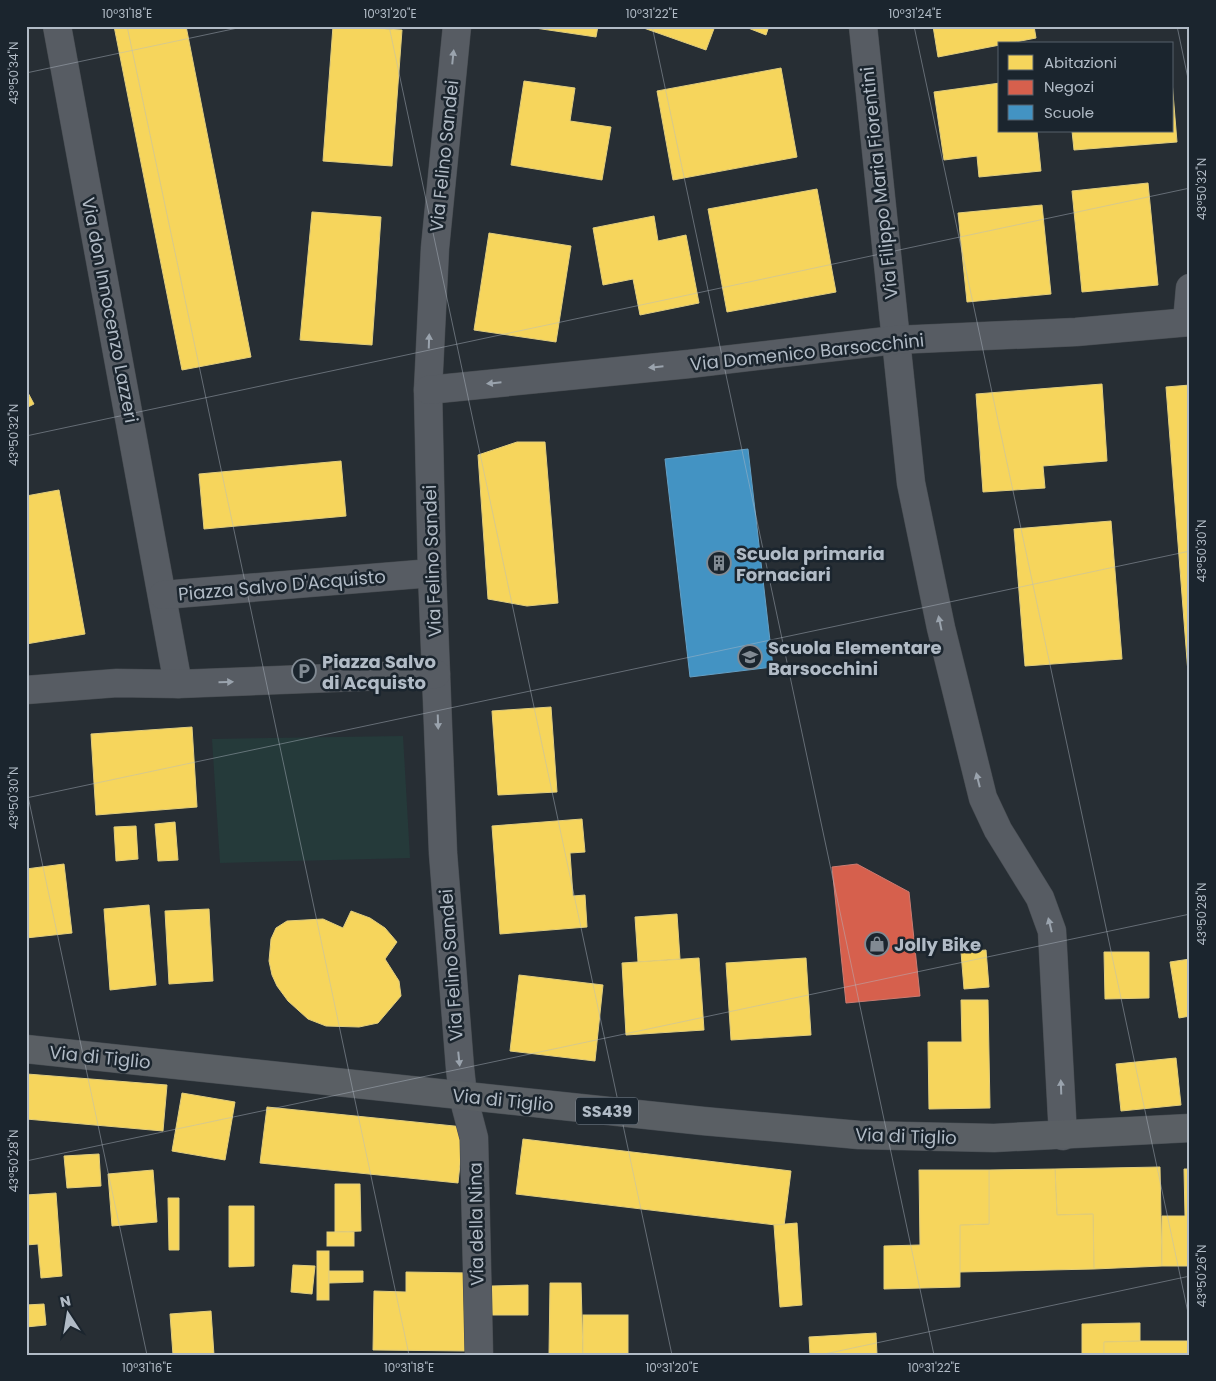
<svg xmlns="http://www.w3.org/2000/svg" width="1216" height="1381" viewBox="0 0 1216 1381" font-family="Poppins,sans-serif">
	<rect width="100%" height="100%" fill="#272e34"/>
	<!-- green -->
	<polygon fill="#253a3a" points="403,736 410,858 220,863 212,739"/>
	<!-- homes -->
	<g fill="#f6d55c" stroke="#e1cd7c">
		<polygon points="114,26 186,26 251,357 182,370"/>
		<polygon points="333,26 402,30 392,166 323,161"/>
		<polygon points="535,26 598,26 596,37 535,28"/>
		<polygon points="638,26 715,26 706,50"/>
		<polygon points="743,26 769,26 766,35"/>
		<polygon points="933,26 1034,26 1036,38 938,57"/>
		<polygon points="781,68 797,157 673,180 657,91"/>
		<polygon points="524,81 575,88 570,121 611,127 602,180 511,165"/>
		<polygon points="1172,81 1177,142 1074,150 1072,131 1172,131"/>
		<polygon points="1000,83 1000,131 1037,131 1041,171 979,177 977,156 944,160 934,92"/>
		<polygon points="1148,183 1158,285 1082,292 1072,191"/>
		<polygon points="817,189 836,292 727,312 708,209"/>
		<polygon points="1042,205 1051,294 967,302 958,213"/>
		<polygon points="312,212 381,217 372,345 300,340"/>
		<polygon points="654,216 658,241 686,235 699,303 640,315 633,279 603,285 593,228"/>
		<polygon points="489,233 571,246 556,342 474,330"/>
		<polygon points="1102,384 1107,461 1043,466 1045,488 983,492 976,394"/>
		<polygon points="1190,385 1190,699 1166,387"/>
		<polygon points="26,389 34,404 26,408"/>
		<polygon points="517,442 545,442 558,603 527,606 488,599 478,455"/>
		<polygon points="341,461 346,516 204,529 199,474"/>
		<polygon points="59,490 85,634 26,644 26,496"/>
		<polygon points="1111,521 1122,659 1025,666 1014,529"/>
		<polygon points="551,707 557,792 498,795 492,711"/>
		<polygon points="192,727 197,807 96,815 91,734"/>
		<polygon points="582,819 585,852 570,853 573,896 585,895 587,927 500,934 492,826"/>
		<polygon points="175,822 178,860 158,861 155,824"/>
		<polygon points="136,826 138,859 116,861 114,827"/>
		<polygon points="64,864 72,933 26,938 26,869"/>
		<polygon points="149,905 156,985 110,990 104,909"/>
		<polygon points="209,909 213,981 169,984 165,911"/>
		<polygon points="351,911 370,918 385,928 397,942 385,959 399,981 401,996 378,1023 359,1027 326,1026 308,1019 288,1001 277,986 272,975 269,961 271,939 276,928 287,921 323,919 343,928"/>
		<polygon points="677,914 680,959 638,962 635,917"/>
		<polygon points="986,950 989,987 964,989 961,952"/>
		<polygon points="1104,952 1149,952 1149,998 1105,999"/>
		<polygon points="699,958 704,1030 626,1035 622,963"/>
		<polygon points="806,958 811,1035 731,1040 726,963"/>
		<polygon points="1190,959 1190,1016 1179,1018 1170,962"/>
		<polygon points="519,975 603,985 595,1061 510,1051"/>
		<polygon points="961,1000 988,1000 990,1108 929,1109 928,1042 962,1042"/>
		<polygon points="1176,1058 1181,1105 1121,1111 1116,1064"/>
		<polygon points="27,1074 167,1085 163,1131 26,1119"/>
		<polygon points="182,1093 235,1102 225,1160 172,1151"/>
		<polygon points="267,1107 464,1127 458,1183 260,1163"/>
		<polygon points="523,1139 791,1171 784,1226 516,1194"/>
		<polygon points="99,1154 101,1186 67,1188 64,1156"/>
		<polygon points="1160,1167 1162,1266 1094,1269 1093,1214 1057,1215 1055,1169"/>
		<polygon points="1055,1169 1057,1215 1093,1214 1094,1269 960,1272 960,1225 989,1224 989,1170"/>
		<polygon points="1184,1169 1190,1169 1190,1266 1162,1266 1162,1216 1185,1216"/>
		<polygon points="153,1170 157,1222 112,1226 108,1174"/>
		<polygon points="919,1170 989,1170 989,1224 960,1225 960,1287 884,1289 884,1246 920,1245"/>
		<polygon points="335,1184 360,1184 361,1231 335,1232"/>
		<polygon points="56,1193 62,1276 41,1278 38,1244 26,1245 26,1195"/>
		<polygon points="168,1198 179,1198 179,1250 169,1250"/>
		<polygon points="229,1206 254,1206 254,1266 229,1267"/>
		<polygon points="797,1223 802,1305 780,1307 774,1225"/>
		<rect x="327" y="1232" width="27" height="14"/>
		<rect x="317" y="1251" width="12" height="49"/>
		<polygon points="293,1265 315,1266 312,1294 291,1292"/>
		<polygon points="329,1271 363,1271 363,1282 329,1283"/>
		<polygon points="406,1272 470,1273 469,1351 373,1350 374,1291 406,1292"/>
		<polygon points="550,1283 581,1283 583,1355 549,1355"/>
		<polygon points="528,1285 528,1315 492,1315 492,1286"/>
		<polygon points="44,1304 46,1325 26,1327 26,1305"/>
		<polygon points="211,1311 214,1355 173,1355 170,1314"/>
		<rect x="583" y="1315" width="45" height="40"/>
		<polygon points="1140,1323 1140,1341 1104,1342 1104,1355 1082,1355 1082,1324"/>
		<polygon points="876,1333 877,1355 810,1355 809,1337"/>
		<polygon points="1140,1341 1190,1341 1190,1355 1104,1355 1104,1342"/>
	</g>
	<!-- shops -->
	<polygon fill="#d6604d" stroke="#cb7b71" points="857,864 909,892 920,996 846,1003 832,867"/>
	<!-- schools -->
	<polygon fill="#4393c3" stroke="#649fc4" points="748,449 773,667 690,677 665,459"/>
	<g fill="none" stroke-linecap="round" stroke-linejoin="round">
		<!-- minor casing -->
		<g stroke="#454a4f" stroke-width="29">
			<g id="minor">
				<polyline points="57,26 178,684"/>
				<polyline points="457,26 435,248 428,390 432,573 443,853 460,1068 463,1096 474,1138 479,1355"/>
				<polyline points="863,26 911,483 941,628 983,798 998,830 1040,898 1052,931 1063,1136"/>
				<polyline points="1187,322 1190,288"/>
				<polyline points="428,390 689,364 895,340 1076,332 1190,322"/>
				<polyline points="163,595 432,573"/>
				<polyline points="26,690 117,683 178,684 436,674"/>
			</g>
		</g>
		<!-- primary casing -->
		<g stroke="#454b51" stroke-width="29">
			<polyline id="primary" points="26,1049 703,1121 859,1135 994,1138 1190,1128"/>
		</g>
		<!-- minor -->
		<use href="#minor" stroke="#575c63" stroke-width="28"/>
		<!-- primary -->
		<use href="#primary" stroke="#5a5f64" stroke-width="28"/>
	</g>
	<!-- one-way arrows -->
	<defs><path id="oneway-solid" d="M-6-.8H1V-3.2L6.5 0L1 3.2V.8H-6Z" transform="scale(1.25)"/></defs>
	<g fill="#9aa3ad">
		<use href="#oneway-solid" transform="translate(453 57) rotate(-84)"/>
		<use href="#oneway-solid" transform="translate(429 341) rotate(-88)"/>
		<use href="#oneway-solid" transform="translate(656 367) rotate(174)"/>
		<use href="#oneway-solid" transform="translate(494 383) rotate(174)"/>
		<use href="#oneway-solid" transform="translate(940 623) rotate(-102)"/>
		<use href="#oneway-solid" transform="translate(226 682) rotate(-2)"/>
		<use href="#oneway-solid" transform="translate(438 722) rotate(88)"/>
		<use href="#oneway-solid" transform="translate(978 780) rotate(-104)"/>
		<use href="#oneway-solid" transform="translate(1050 925) rotate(-104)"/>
		<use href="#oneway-solid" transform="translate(459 1059) rotate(84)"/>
		<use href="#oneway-solid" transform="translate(1061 1087) rotate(-92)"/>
	</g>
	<!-- ticks -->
	<path fill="none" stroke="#b1bbc6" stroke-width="1" stroke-opacity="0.45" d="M127,26L409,1355M389,26L672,1355M652,26L934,1355M914,26L1190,1322M1177,26L1190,88M26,73L247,26M26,436L1190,188M26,787L147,1355M26,798L1190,551M26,1161L1190,914M820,1355L1190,1276"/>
	<!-- icons -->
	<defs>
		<g id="building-ring" transform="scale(1.25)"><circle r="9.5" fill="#1b252e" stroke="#818a93" stroke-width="1.5"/><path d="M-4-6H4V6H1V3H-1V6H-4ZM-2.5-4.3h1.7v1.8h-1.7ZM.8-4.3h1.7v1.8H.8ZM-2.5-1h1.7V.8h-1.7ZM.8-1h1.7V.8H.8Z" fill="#818a93"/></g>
		<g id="school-ring" transform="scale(1.25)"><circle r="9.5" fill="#1b252e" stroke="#818a93" stroke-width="1.5"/><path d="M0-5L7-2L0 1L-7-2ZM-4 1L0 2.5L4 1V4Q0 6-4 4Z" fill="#818a93"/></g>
		<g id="parking-ring" transform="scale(1.25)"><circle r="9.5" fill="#1b252e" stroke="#818a93" stroke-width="1.5"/><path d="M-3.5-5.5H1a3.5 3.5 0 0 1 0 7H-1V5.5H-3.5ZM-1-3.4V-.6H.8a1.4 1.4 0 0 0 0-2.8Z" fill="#818a93"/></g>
		<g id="shop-ring" transform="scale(1.25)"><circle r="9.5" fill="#1b252e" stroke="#818a93" stroke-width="1.5"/><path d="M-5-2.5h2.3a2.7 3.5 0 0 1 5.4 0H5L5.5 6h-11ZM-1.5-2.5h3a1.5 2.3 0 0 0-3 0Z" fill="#818a93"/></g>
	</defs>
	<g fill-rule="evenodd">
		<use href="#building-ring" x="719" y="563"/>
		<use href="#school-ring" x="750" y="657"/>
		<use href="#parking-ring" x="304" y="671"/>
		<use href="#shop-ring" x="877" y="944"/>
	</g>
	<g text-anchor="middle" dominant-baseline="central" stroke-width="5" stroke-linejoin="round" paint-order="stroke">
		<!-- shield labels -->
		<rect fill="#1b252e" stroke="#848e98" stroke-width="1" x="576" y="1097.5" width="62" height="27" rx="4"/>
		<g font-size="16" font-weight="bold" fill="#b1bbc6">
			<text x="607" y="1111">SS439</text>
		</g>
		<!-- street labels -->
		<g font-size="18" fill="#b1bbc6" stroke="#1b252e">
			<text transform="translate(444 156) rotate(-84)">Via Felino Sandei</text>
			<text transform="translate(879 183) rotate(-96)">Via Filippo Maria Fiorentini</text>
			<text transform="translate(110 310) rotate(79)">Via don Innocenzo Lazzeri</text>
			<text transform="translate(807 352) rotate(-6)">Via Domenico Barsocchini</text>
			<text transform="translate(432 561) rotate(-92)">Via Felino Sandei</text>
			<text transform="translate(282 585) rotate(-5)">Piazza Salvo D'Acquisto</text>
			<text transform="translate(451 965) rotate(-94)">Via Felino Sandei</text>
			<text transform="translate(100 1057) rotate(6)">Via di Tiglio</text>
			<text transform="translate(503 1100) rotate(6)">Via di Tiglio</text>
			<text transform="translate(906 1136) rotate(2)">Via di Tiglio</text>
			<text transform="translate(476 1224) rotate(-91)">Via della Nina</text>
		</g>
		<!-- poi labels -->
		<g font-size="18" font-weight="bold" fill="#b1bbc6" stroke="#1b252e" text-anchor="start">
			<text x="736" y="553">Scuola primaria<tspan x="736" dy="21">Fornaciari</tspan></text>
			<text x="768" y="647">Scuola Elementare<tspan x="768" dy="21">Barsocchini</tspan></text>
			<text x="322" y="661">Piazza Salvo<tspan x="322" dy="21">di Acquisto</tspan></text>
			<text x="894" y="944">Jolly Bike</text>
		</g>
	</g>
	<!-- border -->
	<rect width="1216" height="1381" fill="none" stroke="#1b252e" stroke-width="55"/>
	<!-- legend -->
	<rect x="998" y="42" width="175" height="90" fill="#1b252e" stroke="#57616b"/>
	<rect x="1008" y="55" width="25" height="15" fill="#f6d55c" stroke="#57616b"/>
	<text x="1044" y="68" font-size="15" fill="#b1bbc6">Abitazioni</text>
	<rect x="1008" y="80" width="25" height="15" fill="#d6604d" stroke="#57616b"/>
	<text x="1044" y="92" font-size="15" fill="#b1bbc6">Negozi</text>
	<rect x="1008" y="105" width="25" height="15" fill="#4393c3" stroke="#57616b"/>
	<text x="1044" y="118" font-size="15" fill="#b1bbc6">Scuole</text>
	<!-- north arrow -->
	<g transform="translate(68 1314) rotate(348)" stroke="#1b252e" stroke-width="4" paint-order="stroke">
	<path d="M0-4L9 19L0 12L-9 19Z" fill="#b1bbc6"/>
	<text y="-8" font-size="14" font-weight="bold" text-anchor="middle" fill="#b1bbc6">N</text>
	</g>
	<rect x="28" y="28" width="1160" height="1326" fill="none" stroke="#b1bbc6" stroke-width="2"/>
	<g font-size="12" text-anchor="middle" fill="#b1bbc6">
		<text x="127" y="18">10°31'18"E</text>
		<text x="390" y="18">10°31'20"E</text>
		<text x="652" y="18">10°31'22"E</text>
		<text x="915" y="18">10°31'24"E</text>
		<text transform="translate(14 73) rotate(-90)" y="4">43°50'34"N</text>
		<text transform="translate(1202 189) rotate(-90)" y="4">43°50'32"N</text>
		<text transform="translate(14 435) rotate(-90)" y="4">43°50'32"N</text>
		<text transform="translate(1202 551) rotate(-90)" y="4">43°50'30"N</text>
		<text transform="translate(14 798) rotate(-90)" y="4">43°50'30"N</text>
		<text transform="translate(1202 914) rotate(-90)" y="4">43°50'28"N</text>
		<text transform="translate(14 1161) rotate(-90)" y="4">43°50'28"N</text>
		<text transform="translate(1202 1276) rotate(-90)" y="4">43°50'26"N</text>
		<text x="147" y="1372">10°31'16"E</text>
		<text x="409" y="1372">10°31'18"E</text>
		<text x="672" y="1372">10°31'20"E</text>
		<text x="934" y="1372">10°31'22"E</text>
	</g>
</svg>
